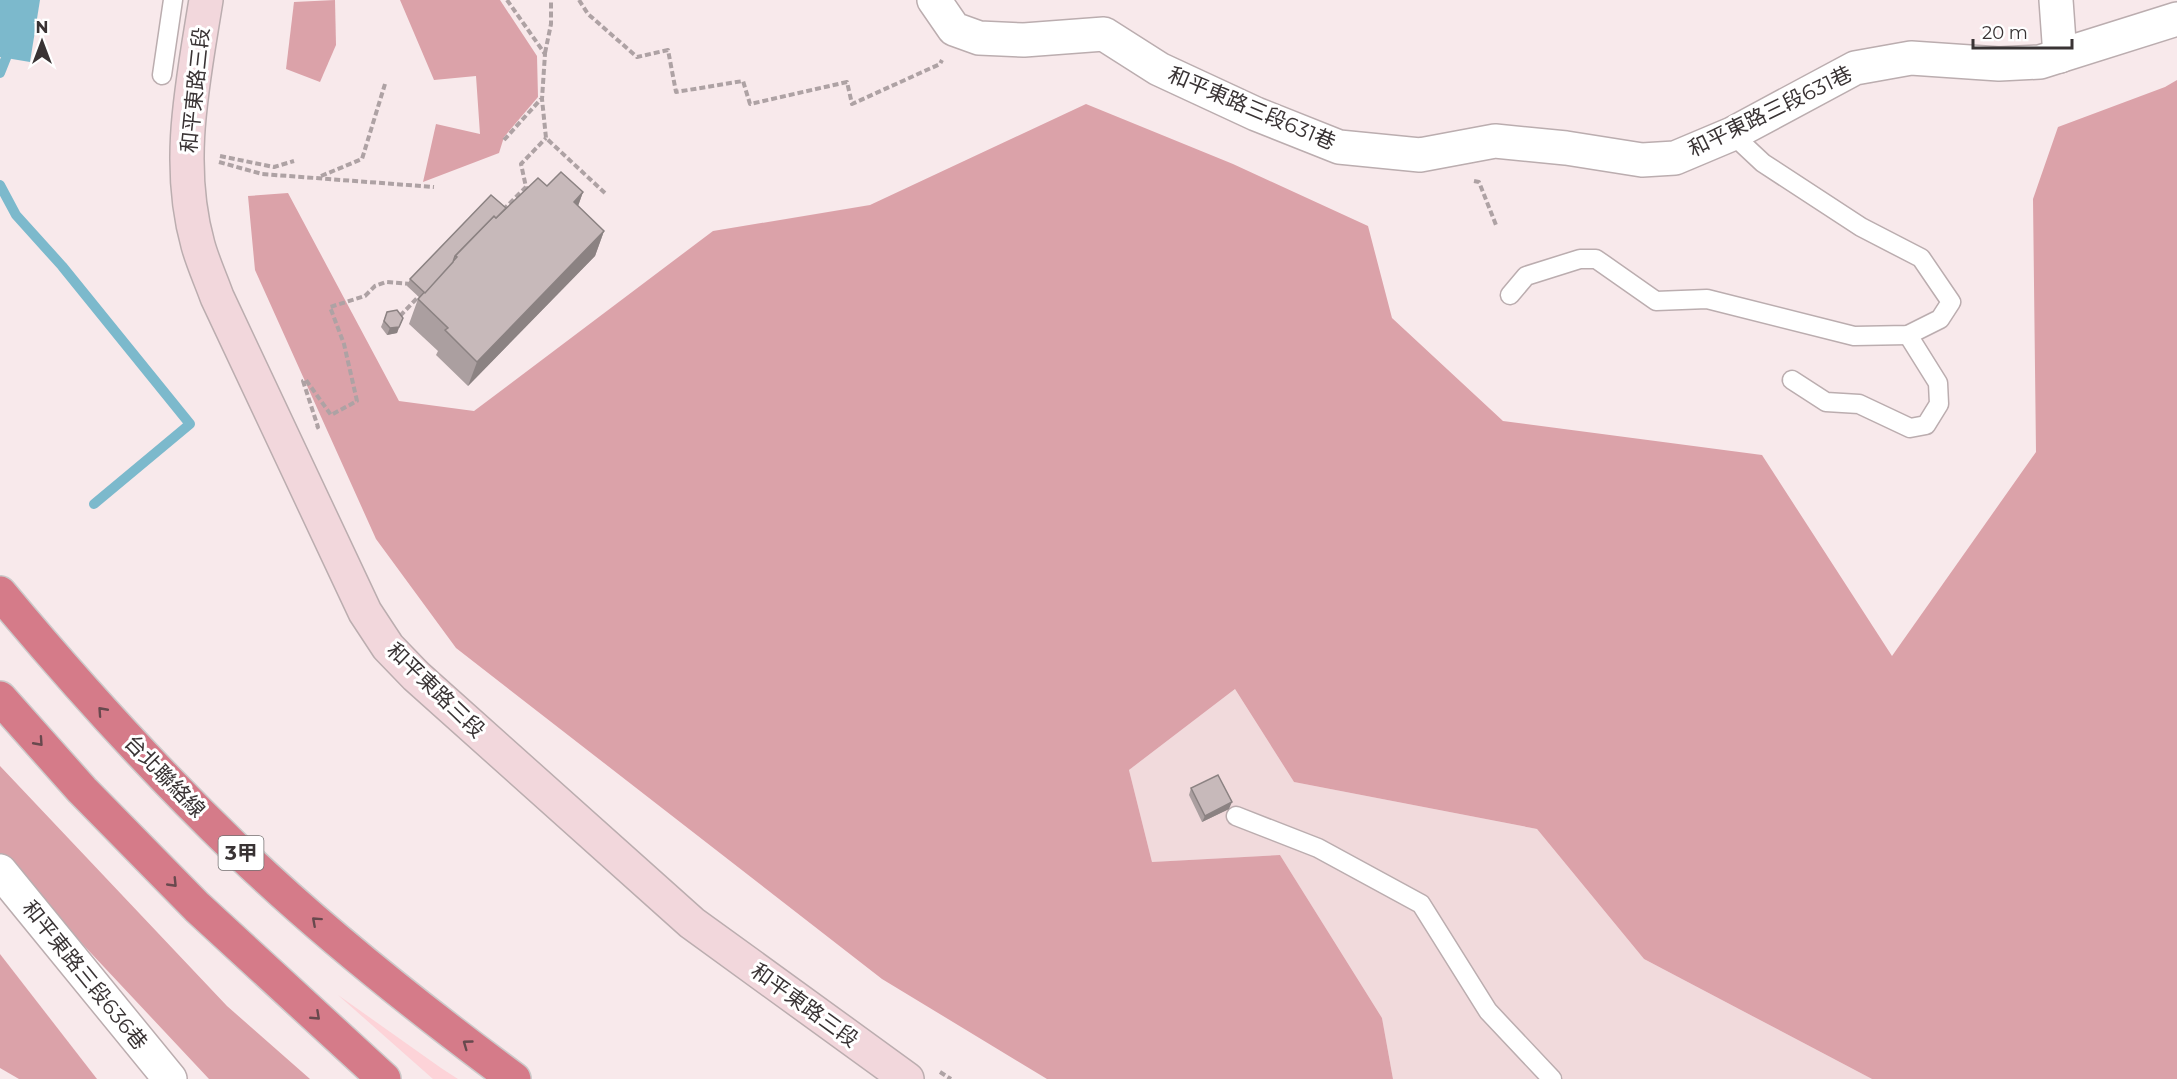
<svg xmlns="http://www.w3.org/2000/svg" width="2177" height="1079" viewBox="0 0 2177 1079" font-family="Montserrat,'Noto Sans TC',sans-serif">
	<rect width="100%" height="100%" fill="#f8e9eb"/>
	<!-- built -->
	<polygon fill="#f1dadc" points="1235,689 1294,782 1537,829 1644,959 1872,1079 1393,1079 1382,1018 1280,855 1152,862 1129,770"/>
	<!-- green -->
	<polygon fill="#fdd3d8" points="338,995 441,1068 458,1079 433,1079"/>
	<!-- forest -->
	<g fill="#dba2a9">
		<polygon points="335,0 336,45 320,82 286,69 294,2"/>
		<polygon points="400,0 500,0 537,56 538,97 504,137 499,153 423,182 436,124 480,134 476,76 434,80"/>
		<polygon points="2177,80 2177,1079 1872,1079 1644,959 1537,829 1294,782 1235,689 1129,770 1152,862 1280,855 1382,1018 1393,1079 1047,1079 882,979 456,648 376,539 255,270 248,196 288,193 399,401 474,411 713,231 870,205 1086,104 1233,164 1368,226 1392,318 1503,421 1762,455 1892,656 2036,452 2033,199 2058,127 2165,87"/>
		<polygon points="0,766 227,1006 310,1079 209,1079 0,856"/>
		<polygon points="0,954 97,1079 19,1079 0,1068"/>
	</g>
	<!-- water -->
	<polygon fill="#7cb9cc" points="0,0 40,0 30,62 0,57"/>
	<g fill="none" stroke-linecap="round" stroke-linejoin="round">
		<!-- stream -->
		<g stroke="#7cb9cc" stroke-width="10">
			<polyline points="0,73 6,58"/>
			<polyline points="0,185 16,215 62,266 190,424 94,504"/>
		</g>
		<!-- service casing -->
		<g stroke="#bbadaf" stroke-width="21">
			<g id="service">
				<polyline points="162,75 173,0"/>
				<polyline points="1510,295 1526,276 1580,259 1596,259 1656,301 1707,299 1854,336 1908,335 1940,319 1951,302 1921,258 1861,227 1763,163 1732,134"/>
				<polyline points="1792,380 1826,402 1859,404 1910,428 1926,425 1939,404 1938,383 1908,335"/>
				<polyline points="1236,816 1318,848 1421,904 1488,1011 1552,1079"/>
			</g>
		</g>
		<!-- minor casing -->
		<g stroke="#bbadaf" stroke-width="36">
			<g id="minor">
				<polyline points="934,0 954,29 979,38 1024,40 1104,34 1159,69 1256,114 1339,147 1420,155 1495,141 1566,148 1642,160 1675,158 1732,134 1855,68 1911,58 1999,64 2040,62 2177,19"/>
				<polyline points="2056,0 2060,56"/>
				<polyline points="0,871 170,1079"/>
			</g>
		</g>
		<!-- secondary casing -->
		<g stroke="#bbadaf" stroke-width="36">
			<path id="secondary" d="M206,0C193,82 175,163 198,245C203,263 211,280 217,297L365,612L388,647L416,676L692,923L907,1079"/>
		</g>
		<!-- motorway casing -->
		<g stroke="#cccaca" stroke-width="36">
			<g id="motorway">
				<path d="M0,593C75,683 153,769 237,850C323,933 418,1008 514,1079"/>
				<polyline points="0,698 82,790 197,907 384,1079"/>
			</g>
		</g>
		<!-- path -->
		<g stroke="#aea2a4" stroke-width="4" stroke-dasharray="6 3" stroke-linecap="butt">
			<polyline points="507,0 545,54 542,99 546,138 607,195"/>
			<polyline points="579,0 588,14 637,57 668,50 676,92 743,81 750,104 847,82 852,104 940,64 942,60"/>
			<polyline points="545,53 551,24 551,0"/>
			<polyline points="504,140 541,99"/>
			<polyline points="220,156 274,167 294,161"/>
			<polyline points="219,162 262,174 434,187"/>
			<polyline points="321,176 362,159 385,84"/>
			<polyline points="1474,181 1479,182 1496,225"/>
			<polyline points="503,210 526,187 521,164 546,138"/>
			<polyline points="400,316 422,293"/>
			<polyline points="316,428 318,427 303,381 306,380 331,415 357,401 344,344 330,307 365,296 375,286 386,282 412,284"/>
			<polyline points="940,1072 951,1079"/>
		</g>
		<!-- service -->
		<use href="#service" stroke="#fff" stroke-width="18"/>
		<!-- minor -->
		<use href="#minor" stroke="#fff" stroke-width="33"/>
		<!-- secondary -->
		<use href="#secondary" stroke="#f2d7dc" stroke-width="33"/>
		<!-- motorway -->
		<use href="#motorway" stroke="#d57b89" stroke-width="33"/>
	</g>
	<!-- wall -->
	<g fill="#ab9fa0">
		<polygon points="547,186 583,192 578,206 604,231 595,256 468,386 436,355 438,351 409,324 418,299 420,298 407,286 410,279 506,208"/>
		<polygon points="387,312 403,318 397,333 387,335 381,327"/>
		<polygon points="1191,788 1229,809 1202,822 1189,795"/>
	</g>
	<!-- shaded-wall -->
	<g fill="#8b8282">
		<polygon points="583,192 574,217 574,202"/>
		<polygon points="604,231 595,256 468,386 477,362"/>
		<polygon points="399,327 397,333 387,335 390,328"/>
		<polygon points="1232,802 1229,809 1202,822 1205,816"/>
	</g>
	<!-- building -->
	<g fill="#c7b9ba" stroke="#8b8282" stroke-width="1.5">
		<polygon points="561,172 583,192 574,202 604,231 477,362 445,330 448,328 418,299 457,257 455,256 494,216 496,218 538,178 547,186"/>
		<polygon points="491,195 506,208 496,218 494,216 455,256 453,262 425,293 410,279"/>
		<polygon points="397,310 403,318 399,327 390,328 384,321 387,312"/>
		<polygon points="1218,775 1232,802 1205,816 1191,788"/>
	</g>
	<!-- one-way arrows -->
	<defs><path id="oneway-chevron" d="M-2-3.5L2.5 0L-2 3.5" fill="none" stroke-width="1.6" stroke-linecap="round" stroke-linejoin="round" transform="scale(1.5)"/></defs>
	<g stroke="#68494e">
		<use href="#oneway-chevron" transform="translate(102 711) rotate(-132)"/>
		<use href="#oneway-chevron" transform="translate(39 742) rotate(48)"/>
		<use href="#oneway-chevron" transform="translate(173 883) rotate(46)"/>
		<use href="#oneway-chevron" transform="translate(316 921) rotate(-138)"/>
		<use href="#oneway-chevron" transform="translate(316 1016) rotate(43)"/>
		<use href="#oneway-chevron" transform="translate(467 1044) rotate(-144)"/>
	</g>
	<g text-anchor="middle" dominant-baseline="central" stroke-width="6" stroke-linejoin="round" paint-order="stroke">
		<!-- shield labels -->
		<rect fill="#fff" stroke="#747071" stroke-width="1.5" x="218.5" y="836" width="45" height="34" rx="4.5"/>
		<g font-size="20" font-weight="bold" fill="#393334">
			<text x="241" y="853">3甲</text>
		</g>
		<!-- street labels -->
		<g font-size="21" fill="#393334" stroke="#fff">
			<text transform="translate(195 90) rotate(-84)">和平東路三段</text>
			<text transform="translate(1252 108) rotate(23)">和平東路三段631巷</text>
			<text transform="translate(1770 111) rotate(-26)">和平東路三段631巷</text>
			<text transform="translate(436 690) rotate(44)">和平東路三段</text>
			<text transform="translate(165 776) rotate(46)">台北聯絡線</text>
			<text transform="translate(85 975) rotate(51)">和平東路三段636巷</text>
			<text transform="translate(805 1005) rotate(36)">和平東路三段</text>
		</g>
	</g>
	<!-- north arrow -->
	<g transform="translate(42 42)" stroke="#ffffff" stroke-width="4.5" paint-order="stroke">
	<path d="M0-4.5L10 22L0 15L-10 22Z" fill="#393334"/>
	<text y="-9" font-size="16" font-weight="bold" text-anchor="middle" fill="#393334">N</text>
	</g>
	<!-- scale -->
	<path d="M1973 39v9h99v-9" fill="none" stroke="#393334" stroke-width="3"/>
	<text x="1982" y="39" font-size="18" fill="#393334" stroke="#ffffff" stroke-width="4.5" paint-order="stroke">20 m</text>
</svg>
